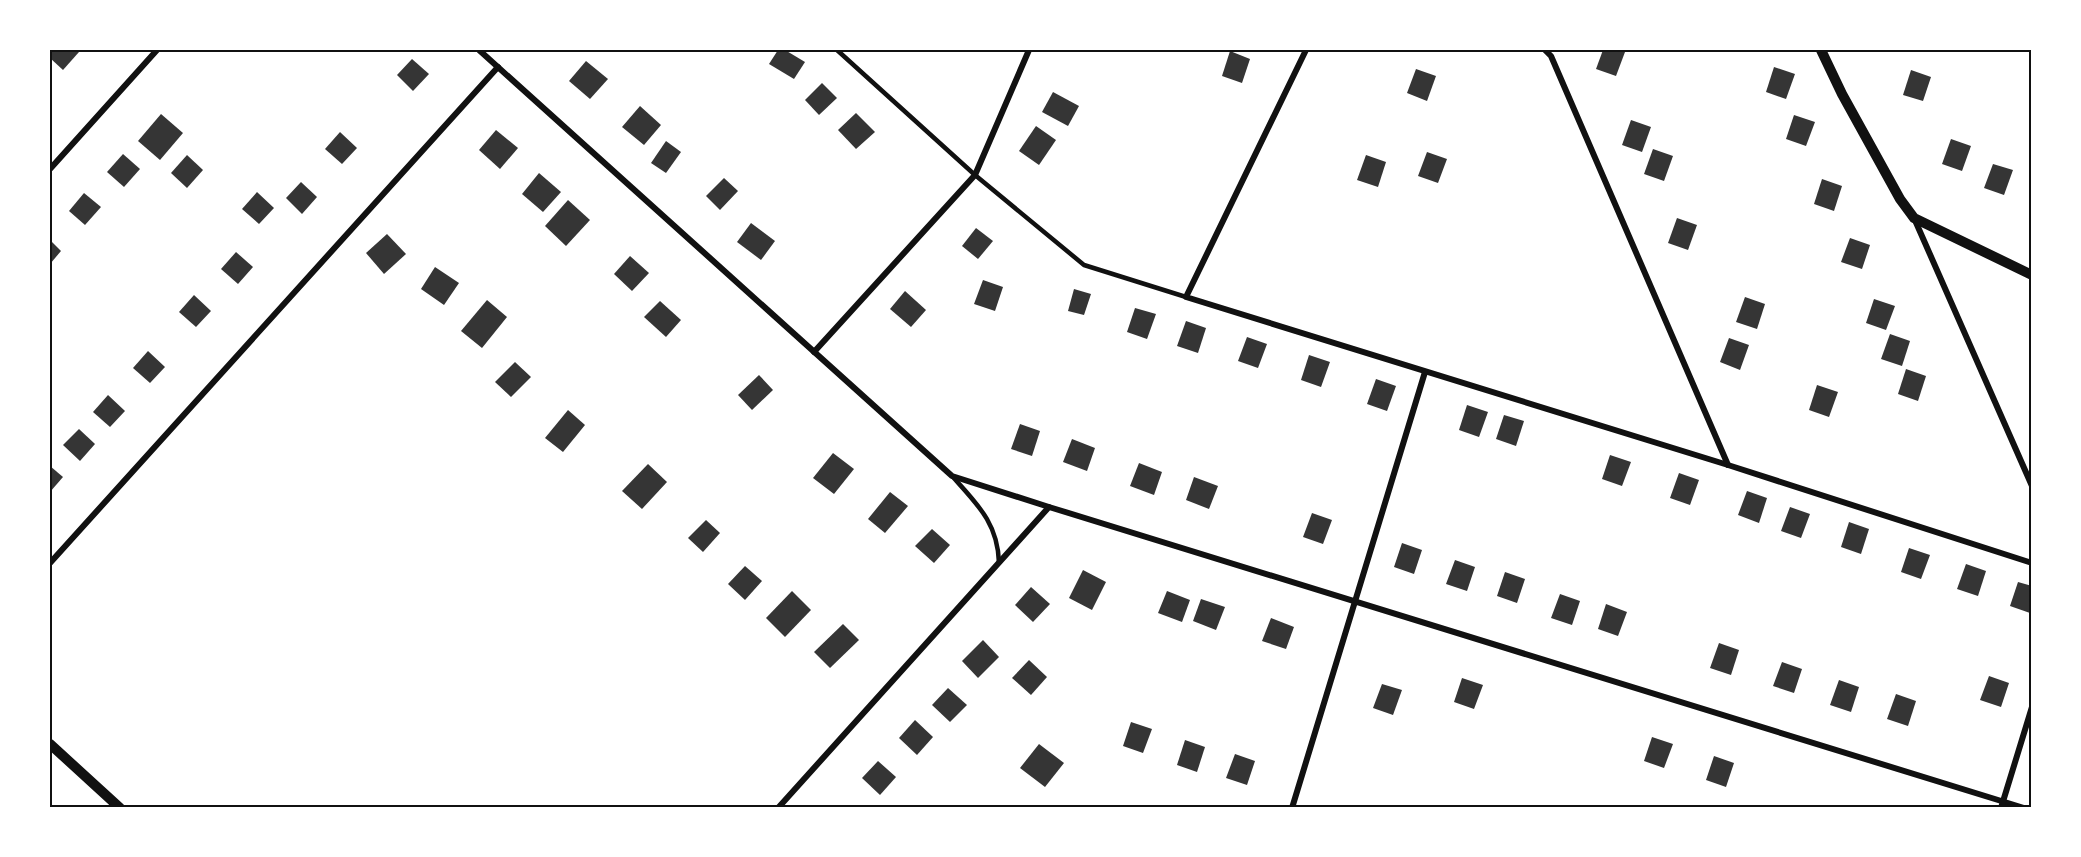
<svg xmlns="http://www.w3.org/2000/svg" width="2081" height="857" viewBox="0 0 2081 857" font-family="Roboto,sans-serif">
	<rect width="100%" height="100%" fill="#fff"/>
	<!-- building -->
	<g fill="#353535">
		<polygon points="52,50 76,50 79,52 63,70 50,58 50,52"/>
		<polygon points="778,50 785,50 805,62 794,79 769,64"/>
		<polygon points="1603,50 1618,50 1625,52 1616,76 1596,69"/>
		<polygon points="1230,51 1250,59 1242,83 1222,76"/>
		<polygon points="412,59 429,74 413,91 397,75"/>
		<polygon points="586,61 608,79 590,99 569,81"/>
		<polygon points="1774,67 1795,74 1786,99 1766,92"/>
		<polygon points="1416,69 1436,76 1427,101 1407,93"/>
		<polygon points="1911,70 1931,77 1923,101 1903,95"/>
		<polygon points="822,83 837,98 819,115 805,100"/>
		<polygon points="1053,92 1079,106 1068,126 1042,112"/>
		<polygon points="640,106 661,125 644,145 622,127"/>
		<polygon points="856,113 875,132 856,149 838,130"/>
		<polygon points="161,114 183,133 160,160 138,141"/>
		<polygon points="1794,115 1815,122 1806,146 1786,139"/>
		<polygon points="1631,120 1651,127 1642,152 1622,145"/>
		<polygon points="1036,126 1056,140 1039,165 1019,151"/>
		<polygon points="496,130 518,148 500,169 479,150"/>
		<polygon points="340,132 357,148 342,164 325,149"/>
		<polygon points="1951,139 1971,146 1962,171 1942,164"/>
		<polygon points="666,141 681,152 666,173 651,163"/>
		<polygon points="1653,149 1673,156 1664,181 1644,174"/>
		<polygon points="1427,152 1447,159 1438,183 1418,176"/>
		<polygon points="123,154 140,169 124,187 107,172"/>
		<polygon points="187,155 203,170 187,188 171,173"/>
		<polygon points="1366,155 1386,162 1378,187 1357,180"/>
		<polygon points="1993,164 2013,170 2004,195 1984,188"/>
		<polygon points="539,173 561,192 543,212 522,194"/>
		<polygon points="724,178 738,191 720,210 706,196"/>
		<polygon points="1822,179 1842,186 1834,211 1814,204"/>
		<polygon points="301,182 317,197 302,214 286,198"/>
		<polygon points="257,192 274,208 259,224 242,209"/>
		<polygon points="84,193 101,207 85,225 69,211"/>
		<polygon points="568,200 590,220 566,246 545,226"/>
		<polygon points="1677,218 1697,225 1688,250 1668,243"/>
		<polygon points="751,223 775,241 761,260 737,242"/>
		<polygon points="976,228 993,241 978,259 962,246"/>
		<polygon points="387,234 406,254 384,274 366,253"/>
		<polygon points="1850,238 1870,245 1862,269 1841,262"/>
		<polygon points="50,240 61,251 50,264"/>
		<polygon points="236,252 253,267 238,284 221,269"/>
		<polygon points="630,256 649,273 632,291 614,274"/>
		<polygon points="435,267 459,283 444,305 421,289"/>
		<polygon points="983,280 1003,287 995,311 974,304"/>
		<polygon points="1074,289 1091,294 1084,315 1068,311"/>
		<polygon points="905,291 926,310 911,327 890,309"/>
		<polygon points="194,295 211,311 196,327 179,312"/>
		<polygon points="1745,297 1765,304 1757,329 1736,322"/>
		<polygon points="1874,299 1895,306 1886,330 1866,323"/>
		<polygon points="487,300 507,317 482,348 461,331"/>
		<polygon points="660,301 681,320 666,337 644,317"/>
		<polygon points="1135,308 1156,314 1147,339 1127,332"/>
		<polygon points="1186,321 1206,328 1198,353 1177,346"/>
		<polygon points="1890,334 1910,341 1902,366 1881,359"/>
		<polygon points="1247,337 1267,344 1258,368 1238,361"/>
		<polygon points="1729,338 1749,345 1740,370 1720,362"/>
		<polygon points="148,351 165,367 150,383 133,368"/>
		<polygon points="1309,355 1330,362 1321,387 1301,380"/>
		<polygon points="515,362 531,377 511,397 495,382"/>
		<polygon points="1906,369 1926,376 1918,401 1898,394"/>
		<polygon points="759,375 773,390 752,410 738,395"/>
		<polygon points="1376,379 1396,386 1387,411 1367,404"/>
		<polygon points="1817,385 1838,392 1829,417 1809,410"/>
		<polygon points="108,395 125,411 110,427 93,412"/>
		<polygon points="1467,405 1488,412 1479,437 1459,430"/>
		<polygon points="568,410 585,425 563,452 545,438"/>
		<polygon points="1504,415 1524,421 1516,446 1496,439"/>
		<polygon points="1020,424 1040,431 1032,456 1011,449"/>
		<polygon points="79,429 95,444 80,461 63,445"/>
		<polygon points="1072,439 1095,448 1087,471 1063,462"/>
		<polygon points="833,453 854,469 834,494 813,478"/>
		<polygon points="1610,455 1631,462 1622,486 1602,479"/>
		<polygon points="1139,463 1162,472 1154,495 1130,486"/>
		<polygon points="648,464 667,482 642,509 622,491"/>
		<polygon points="50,466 63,477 50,492"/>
		<polygon points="1679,473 1699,480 1690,505 1670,498"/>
		<polygon points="1194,477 1218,486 1209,509 1186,500"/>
		<polygon points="1747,491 1767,498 1759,523 1738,515"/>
		<polygon points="890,492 908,506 885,533 868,519"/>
		<polygon points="1790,507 1810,514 1801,538 1781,531"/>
		<polygon points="1312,513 1332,520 1323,544 1303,537"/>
		<polygon points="706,520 720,533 703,552 688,538"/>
		<polygon points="1849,522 1869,529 1861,554 1841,547"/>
		<polygon points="932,529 950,545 934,563 915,546"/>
		<polygon points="1402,543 1422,550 1414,574 1394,567"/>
		<polygon points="1909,548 1930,555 1921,579 1901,572"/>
		<polygon points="1455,560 1475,567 1467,591 1446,584"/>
		<polygon points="1966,564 1986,571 1978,596 1957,589"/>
		<polygon points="745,566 762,581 745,600 728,584"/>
		<polygon points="1083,570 1106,582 1092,610 1069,598"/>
		<polygon points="1505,572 1525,579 1517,603 1497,596"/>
		<polygon points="2018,582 2032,586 2030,613 2010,606"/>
		<polygon points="1031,587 1050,604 1033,622 1015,605"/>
		<polygon points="792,591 811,610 785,637 766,618"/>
		<polygon points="1167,591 1190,600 1182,622 1158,613"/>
		<polygon points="1560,594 1580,601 1572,625 1551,618"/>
		<polygon points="1201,599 1225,607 1216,630 1193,621"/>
		<polygon points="1606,604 1627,612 1618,636 1598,629"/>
		<polygon points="1271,618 1294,627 1286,649 1262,641"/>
		<polygon points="843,624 859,640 830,668 814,652"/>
		<polygon points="983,640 999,657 978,678 962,661"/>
		<polygon points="1719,643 1739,650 1731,675 1710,668"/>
		<polygon points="1029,660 1047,677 1031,695 1012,678"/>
		<polygon points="1782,662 1802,669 1794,693 1773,686"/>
		<polygon points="1989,676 2009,683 2001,707 1980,700"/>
		<polygon points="1462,678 1483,685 1474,709 1454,702"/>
		<polygon points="1839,680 1859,687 1851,712 1830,705"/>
		<polygon points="1382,684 1402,690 1393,715 1373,708"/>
		<polygon points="948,688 967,705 950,722 932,705"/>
		<polygon points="1896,694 1916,701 1908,726 1887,719"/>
		<polygon points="915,720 933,737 917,755 899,738"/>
		<polygon points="1131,722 1152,729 1143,753 1123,746"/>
		<polygon points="1652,737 1673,744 1664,768 1644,761"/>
		<polygon points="1185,740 1205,747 1197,772 1177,765"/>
		<polygon points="1039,744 1064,763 1045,787 1020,768"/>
		<polygon points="1235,754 1255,761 1247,785 1226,778"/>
		<polygon points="1714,756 1734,763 1726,787 1706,780"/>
		<polygon points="878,761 896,777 880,795 862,778"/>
	</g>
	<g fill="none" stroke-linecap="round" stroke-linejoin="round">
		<!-- service -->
		<g stroke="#111" stroke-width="4.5">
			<polyline points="837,50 975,175 1084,265 1186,297"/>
			<path d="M952,476C977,504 998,523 999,563"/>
		</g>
		<!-- minor -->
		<g stroke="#111" stroke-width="6">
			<polyline points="479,50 952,476 1049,507"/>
			<polyline points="1306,50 1186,297 1728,465 2032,563"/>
			<polyline points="1545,50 1551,56 1728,465"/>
			<polyline points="50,169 157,50"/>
			<polyline points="1914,218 2032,486"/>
			<polyline points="814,352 975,175 1029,50"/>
			<polyline points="50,563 498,67"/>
			<polyline points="778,808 1049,507 2024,808"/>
			<polyline points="1292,808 1425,372"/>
			<polyline points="2001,808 2032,707"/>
		</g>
		<!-- tertiary -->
		<g stroke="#111" stroke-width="10">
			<polyline points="1821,50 1842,94 1900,199 1914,218 2032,275"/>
			<polyline points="50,744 120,808"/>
		</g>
	</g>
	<!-- border -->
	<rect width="2081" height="857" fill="none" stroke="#ffffff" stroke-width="102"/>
	<rect x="51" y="51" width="1979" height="755" fill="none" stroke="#111" stroke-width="2"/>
</svg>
